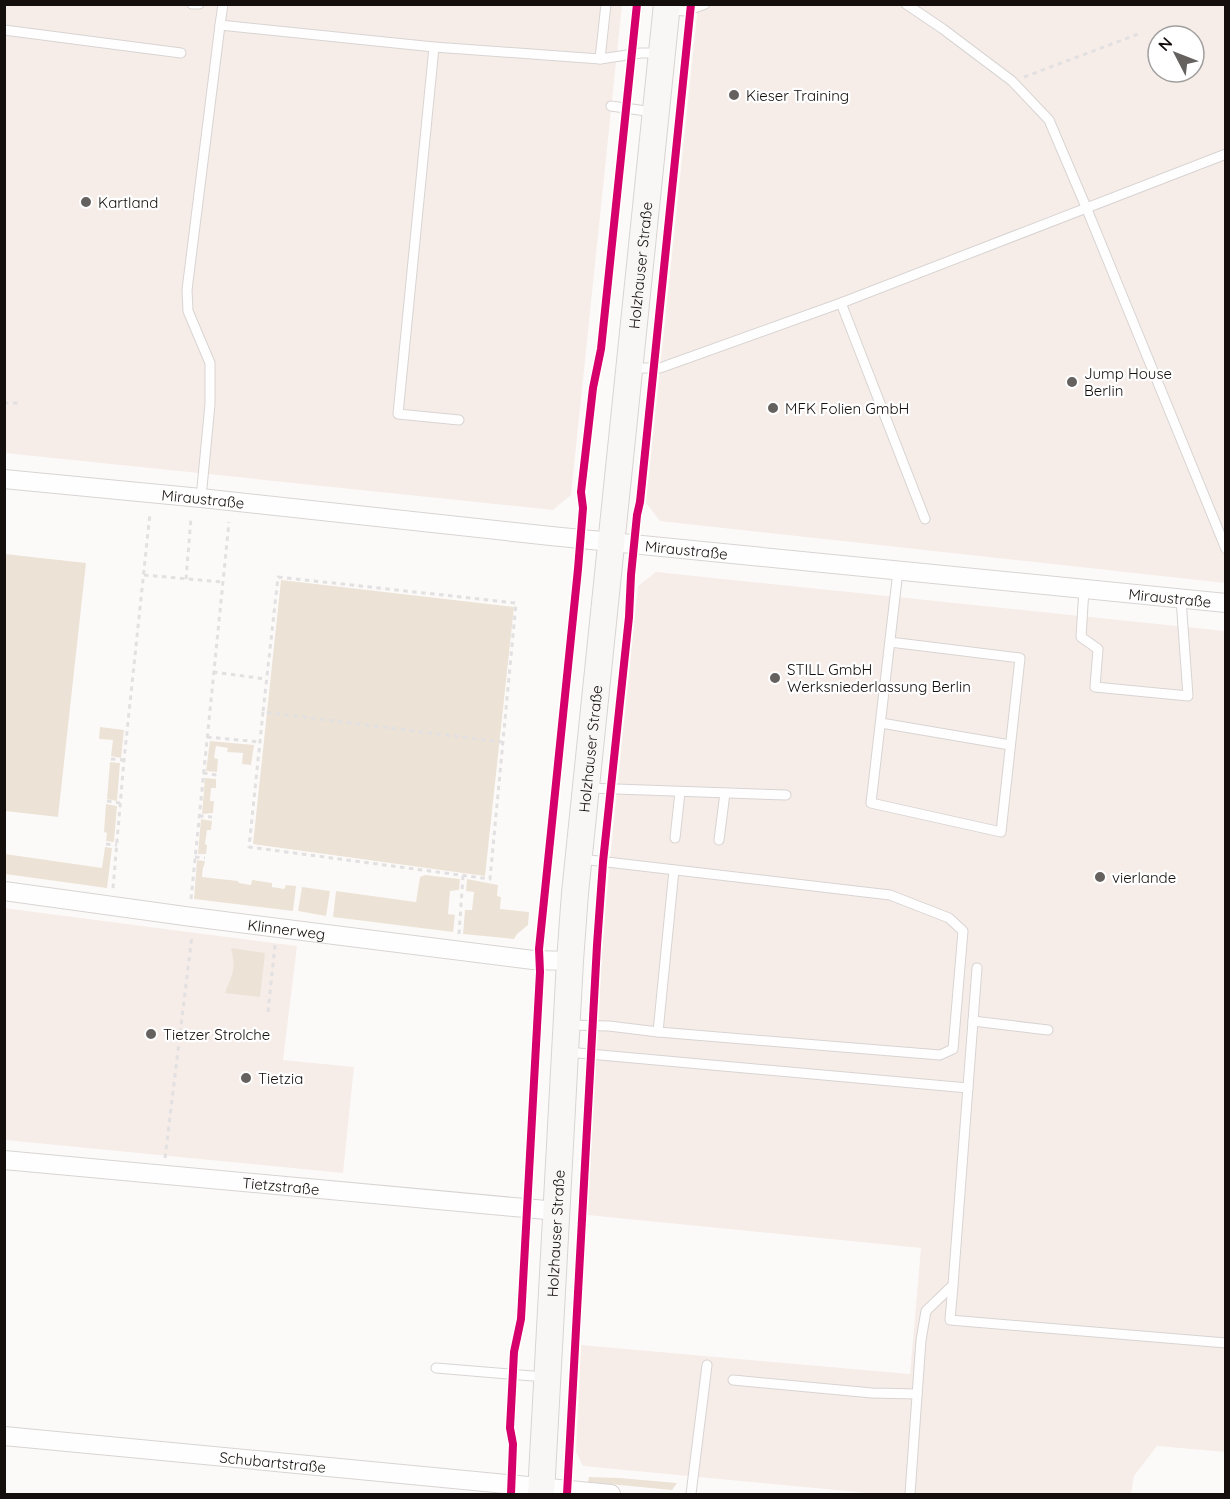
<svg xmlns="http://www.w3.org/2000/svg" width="1230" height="1499" viewBox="0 0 1230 1499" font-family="Quicksand,sans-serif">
	<rect width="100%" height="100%" fill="#fcfaf9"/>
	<!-- built -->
	<g fill="#f6ede9" fill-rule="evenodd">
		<polygon points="5,5 622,5 571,495 553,510 5,453"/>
		<path d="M698,5H1225V583L660,521L646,503ZM1158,36H1194V72H1158Z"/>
		<polygon points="656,572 1225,631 1225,1452 1157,1446 1134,1476 1131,1494 878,1494 583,1466 576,1452 581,1345 910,1374 921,1248 587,1215 602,952 609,869 638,586"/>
		<polygon points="4,908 297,946 283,1060 354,1067 343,1173 5,1140"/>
	</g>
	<!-- green -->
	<g fill="#ece3d6">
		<polygon points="5,554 86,563 58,817 5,811"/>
		<polygon points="281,580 514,607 485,876 253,844"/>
		<polygon points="100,727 124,730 121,758 111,756 113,740 99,739"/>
		<polygon points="210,741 254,745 251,765 242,764 243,753 227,752 228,748 216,746 214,758 218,759 217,772 206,771"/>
		<polygon points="110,762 120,763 117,801 107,799"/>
		<polygon points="205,778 216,779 216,788 211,788 210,801 214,801 213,813 202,814"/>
		<polygon points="106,804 117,806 114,842 106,841 107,833 104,832"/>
		<polygon points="201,819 212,821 211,830 207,830 205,844 207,845 206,854 198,854"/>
		<polygon points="105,847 112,848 107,888 5,874 5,854 102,868"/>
		<polygon points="197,860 205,861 204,866 203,867 202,877 238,881 239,883 251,885 252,880 272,883 272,887 284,889 286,885 296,886 293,911 194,899"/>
		<polygon points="425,875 460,879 459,890 450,891 448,914 455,915 453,932 333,917 336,891 416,902 420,877"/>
		<polygon points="467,879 498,885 497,896 501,897 500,909 529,912 528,925 517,934 514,939 463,934 465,910 472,910 474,892 466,891"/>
		<polygon points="302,887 330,891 326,916 298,911"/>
		<path d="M231,948L265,953L260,997L225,993C233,973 236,970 231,948Z"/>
		<polygon points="589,1477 620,1478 677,1483 672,1490 588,1482"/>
	</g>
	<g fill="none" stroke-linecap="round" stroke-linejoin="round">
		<!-- lane casing -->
		<g stroke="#d8d4d2" stroke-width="11">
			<g id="lane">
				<polyline points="192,4 199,4"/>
				<polyline points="906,4 943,29 1012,81 1049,120 1086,207 1226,549"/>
				<polyline points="669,10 686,11 705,4"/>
				<polyline points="220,25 223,4"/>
				<polyline points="4,30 181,53"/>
				<polyline points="434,47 398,414 459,420"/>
				<polyline points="600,59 606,4"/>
				<polyline points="611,106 653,112"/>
				<polyline points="841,303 925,519"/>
				<polyline points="632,368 660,368 841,303 1226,154"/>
				<polyline points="201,498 210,404 210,363 188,311 187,290 220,25 434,47 600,59 641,53 659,53"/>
				<polyline points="1084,589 1081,637 1098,649 1095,687 1188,696 1181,599"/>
				<polyline points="890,642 1020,658 1001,832 871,803 898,571"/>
				<polyline points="881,723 1010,745"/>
				<polyline points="588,788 786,795"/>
				<polyline points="675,838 680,792"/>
				<polyline points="719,840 725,793"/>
				<polyline points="973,1021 1048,1030"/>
				<polyline points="569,1025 609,1026 658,1032 940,1055 953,1049 963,931 949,918 890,895 581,859"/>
				<polyline points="658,1032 674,870"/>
				<polyline points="567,1052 968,1088"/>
				<polyline points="953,1285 950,1320 1226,1343"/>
				<polyline points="436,1368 545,1377"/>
				<polyline points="733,1380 872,1393 917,1394"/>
				<polyline points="691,1494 707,1365"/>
				<polyline points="910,1494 921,1340 926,1311 953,1285 977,968"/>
			</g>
		</g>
		<!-- street casing -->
		<g stroke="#d8d4d2" stroke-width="20">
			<g id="street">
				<path id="s1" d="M4,479L201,498L551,536L1226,603"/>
				<path id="s2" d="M4,891L192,917L533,960L570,961"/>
				<path id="s3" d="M4,1160L557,1211"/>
				<path id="s4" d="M4,1436L611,1494"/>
			</g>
		</g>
		<!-- secondary casing -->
		<g stroke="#d8d4d2" stroke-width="28">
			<g id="secondary">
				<path id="s5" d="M541,1494L570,961L575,893L667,4"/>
			</g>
		</g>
		<!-- path -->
		<g stroke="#e2e0e0" stroke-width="3" stroke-dasharray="4.5 4.5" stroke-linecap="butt">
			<polyline points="1024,77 1141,33"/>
			<polyline points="4,403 19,403"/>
			<polyline points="144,575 222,582"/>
			<polyline points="186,579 191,518"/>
			<polyline points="213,672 266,679"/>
			<polyline points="263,712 249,847 490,879 516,603 278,577 263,712 502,742"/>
			<polyline points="207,737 260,742"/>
			<polyline points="111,759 124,760"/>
			<polyline points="203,773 217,775"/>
			<polyline points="107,801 120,803"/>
			<polyline points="199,816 212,817"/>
			<polyline points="106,844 117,845"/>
			<polyline points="195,857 205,858"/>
			<polyline points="113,888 124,760 150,513"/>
			<polyline points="191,899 229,522"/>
			<polyline points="459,934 463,876"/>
			<polyline points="268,1012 275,945"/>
			<polyline points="165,1158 192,935"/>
		</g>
		<!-- lane -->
		<use href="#lane" stroke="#fffefe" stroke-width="9"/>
		<!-- street -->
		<use href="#street" stroke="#fffefe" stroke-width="18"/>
		<!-- secondary -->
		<use href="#secondary" stroke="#f9f7f5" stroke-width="26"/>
		<!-- cycleway casing -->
		<g stroke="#fff" stroke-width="11">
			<g id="cycleway">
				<polyline points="511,1494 513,1444 510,1428 514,1352 521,1319 540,972 539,949 578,569 583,508 581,492 593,388 601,349 637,4"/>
				<polyline points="567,1494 597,945 603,862 629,617 631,575 637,515 640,502 691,4"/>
			</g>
		</g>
		<!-- cycleway -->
		<use href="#cycleway" stroke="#d6006c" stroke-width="8"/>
	</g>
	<!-- markers -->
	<g fill="#65615f" stroke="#fff" stroke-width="2">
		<circle cx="734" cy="95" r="6"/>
		<circle cx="86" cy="202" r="6"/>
		<circle cx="1072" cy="382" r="6"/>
		<circle cx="773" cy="408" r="6"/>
		<circle cx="775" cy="678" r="6"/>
		<circle cx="1100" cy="877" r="6"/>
		<circle cx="151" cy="1034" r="6"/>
		<circle cx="246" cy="1078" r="6"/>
	</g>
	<g text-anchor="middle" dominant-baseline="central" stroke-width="4.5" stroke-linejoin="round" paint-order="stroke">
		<!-- poi labels -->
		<g font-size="15" fill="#140e0c" stroke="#fff" text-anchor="start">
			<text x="746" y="95">Kieser Training</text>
			<text x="98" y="202">Kartland</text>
			<text x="1084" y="373">Jump House<tspan x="1084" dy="17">Berlin</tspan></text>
			<text x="785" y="408">MFK Folien GmbH</text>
			<text x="787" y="669">STILL GmbH<tspan x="787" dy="17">Werksniederlassung Berlin</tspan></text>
			<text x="1112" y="877">vierlande</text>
			<text x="163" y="1034">Tietzer Strolche</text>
			<text x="258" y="1078">Tietzia</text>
		</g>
		<!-- street labels -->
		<g font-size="15" fill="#140e0c" stroke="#fff">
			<text stroke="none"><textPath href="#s5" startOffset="1233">Holzhauser Straße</textPath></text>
			<text stroke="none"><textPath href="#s1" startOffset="200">Miraustraße</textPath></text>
			<text stroke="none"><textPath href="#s1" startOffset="686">Miraustraße</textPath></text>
			<text stroke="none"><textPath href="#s1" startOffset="1172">Miraustraße</textPath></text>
			<text stroke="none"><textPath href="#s5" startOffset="747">Holzhauser Straße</textPath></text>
			<text stroke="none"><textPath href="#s2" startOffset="285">Klinnerweg</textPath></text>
			<text stroke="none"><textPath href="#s3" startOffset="278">Tietzstraße</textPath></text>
			<text stroke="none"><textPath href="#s5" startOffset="261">Holzhauser Straße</textPath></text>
			<text stroke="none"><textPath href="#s4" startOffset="270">Schubartstraße</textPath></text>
		</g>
	</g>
	<!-- border -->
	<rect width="1230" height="1499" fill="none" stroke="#140e0c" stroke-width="12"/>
	<!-- north arrow -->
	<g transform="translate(1176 54) rotate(312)"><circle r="28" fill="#ffffff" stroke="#a19f9e" stroke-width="1.5"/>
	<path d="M0-4.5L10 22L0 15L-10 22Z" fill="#65615f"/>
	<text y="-9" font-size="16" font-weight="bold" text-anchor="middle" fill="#140e0c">N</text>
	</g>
</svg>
